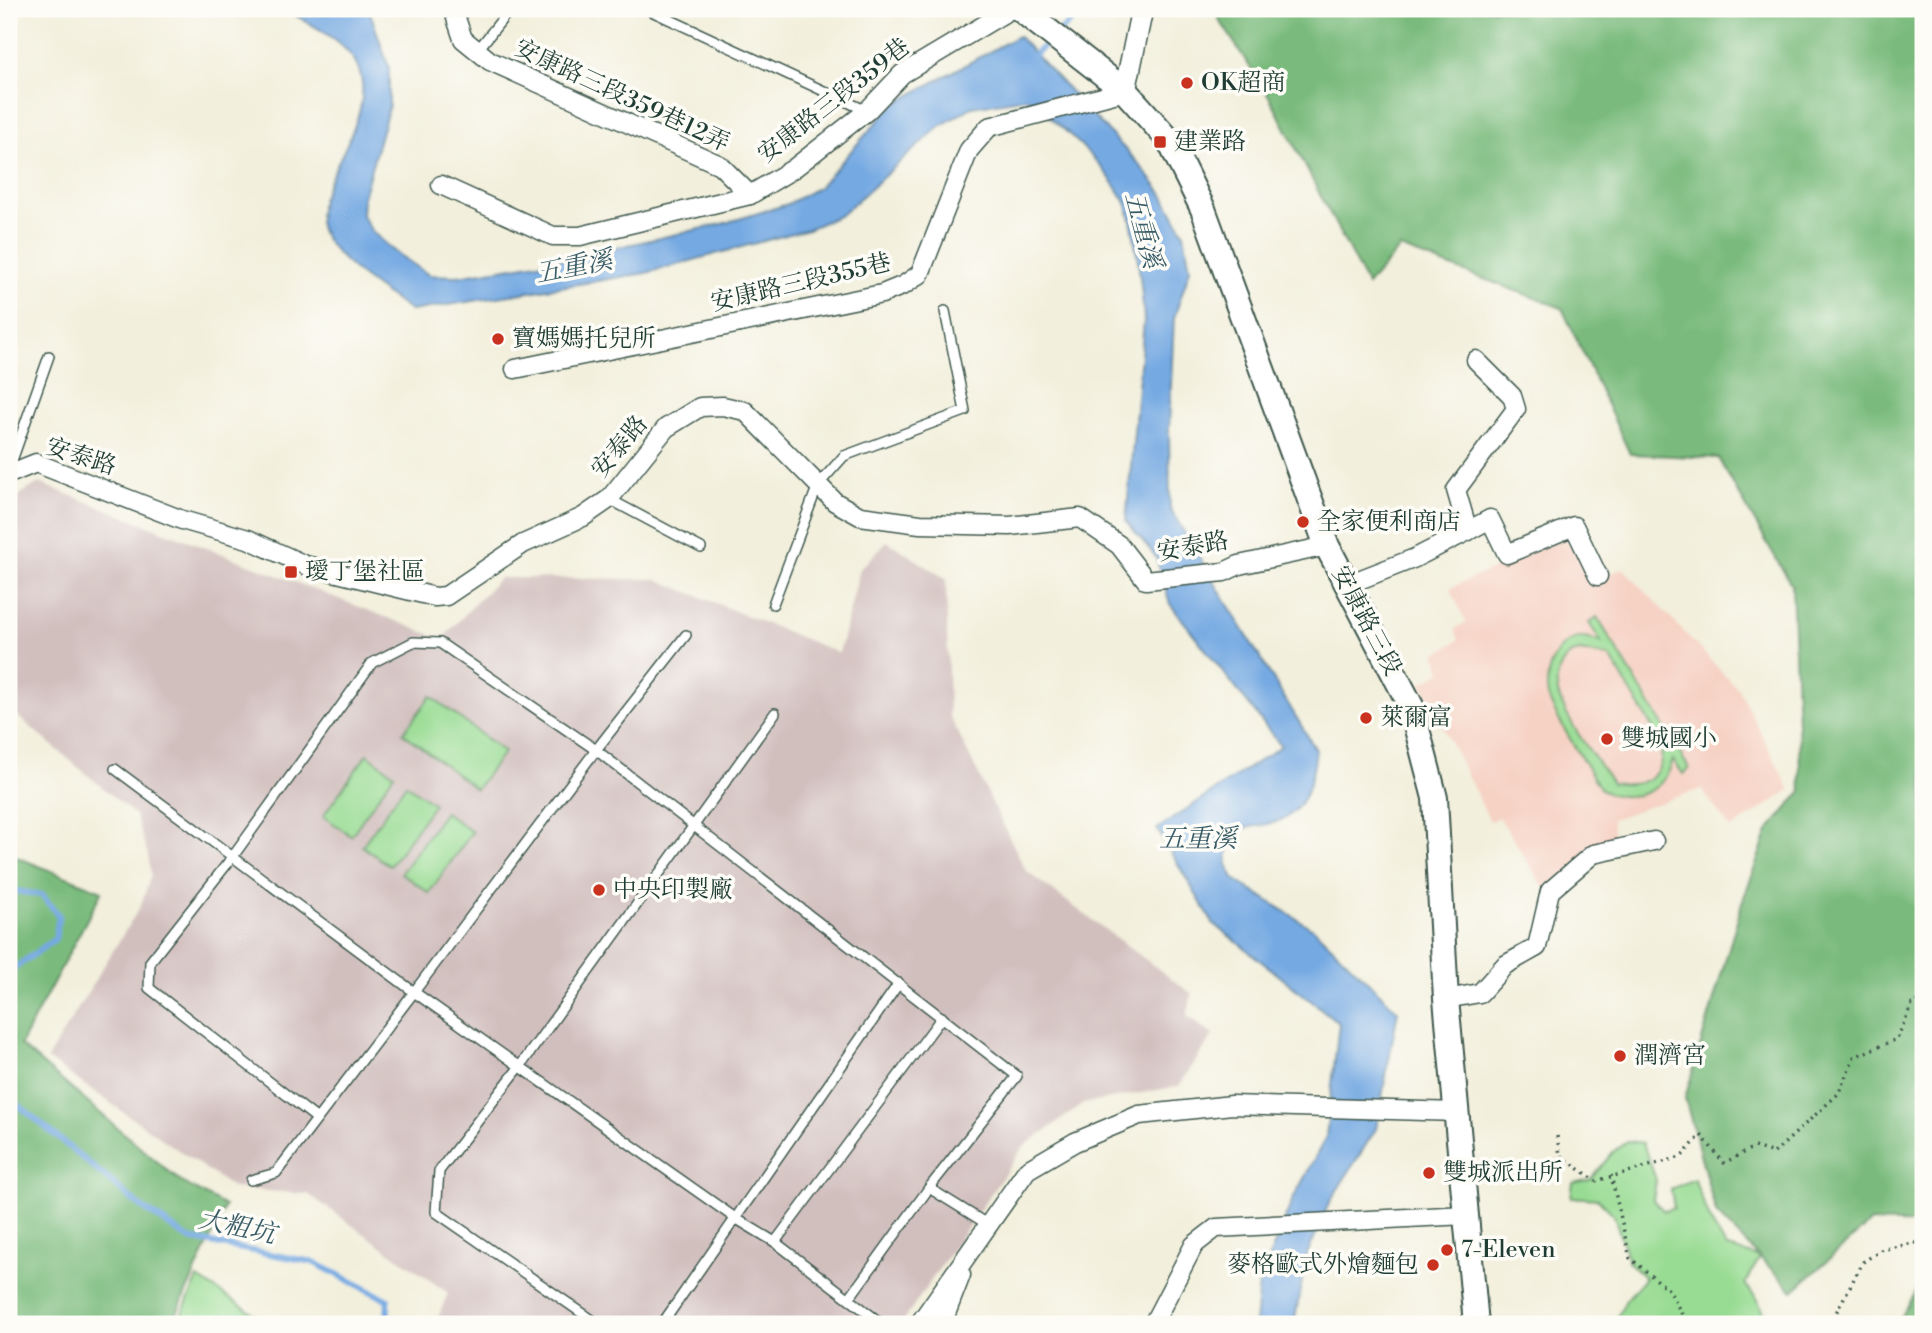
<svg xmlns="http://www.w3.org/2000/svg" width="1932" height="1333" viewBox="0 0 1932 1333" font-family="'Libre Bodoni','Noto Serif TC',serif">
	<rect width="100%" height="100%" fill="#fdfcf7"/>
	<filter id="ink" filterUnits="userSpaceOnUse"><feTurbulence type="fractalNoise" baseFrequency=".0143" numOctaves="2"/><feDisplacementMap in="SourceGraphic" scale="14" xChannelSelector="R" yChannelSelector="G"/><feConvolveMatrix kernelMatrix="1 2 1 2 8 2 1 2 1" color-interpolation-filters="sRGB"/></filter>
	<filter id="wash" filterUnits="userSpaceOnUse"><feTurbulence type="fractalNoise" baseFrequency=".00686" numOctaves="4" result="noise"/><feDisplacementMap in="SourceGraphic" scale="28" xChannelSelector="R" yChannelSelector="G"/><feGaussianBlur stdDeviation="1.57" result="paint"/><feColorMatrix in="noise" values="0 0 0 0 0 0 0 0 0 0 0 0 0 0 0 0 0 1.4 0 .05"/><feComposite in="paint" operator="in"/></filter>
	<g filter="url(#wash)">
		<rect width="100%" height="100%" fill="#f2efdc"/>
		<!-- built -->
		<polygon fill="#f6d2c4" points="1566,536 1590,582 1623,568 1739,690 1790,790 1731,829 1701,789 1612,819 1614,843 1544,888 1499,817 1490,821 1421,684 1441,671 1436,654 1459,640 1455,629 1466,622 1450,588"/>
		<!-- industrial -->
		<polygon fill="#d1bfbe" points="39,483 442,639 499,578 656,579 839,653 860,569 887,541 946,579 949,715 1026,871 1192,994 1187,1016 1213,1035 1179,1086 1083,1104 1023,1147 901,1324 442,1324 437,1320 448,1293 308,1194 233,1188 47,1059 141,905 151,875 148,855 135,815 9,709 9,501"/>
		<!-- green -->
		<g fill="#98db93" stroke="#5c8c64" stroke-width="2" fill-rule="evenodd">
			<path d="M1597,617L1689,768L1683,774L1673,760C1664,794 1631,804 1601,790C1590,771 1552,713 1548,696C1545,681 1549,662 1559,650C1573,635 1582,636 1601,642L1589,623ZM1580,651L1610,657L1660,740C1668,777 1645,788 1612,783C1595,757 1571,728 1560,699C1552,680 1560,655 1580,651Z"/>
			<polygon points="431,696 504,752 476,789 403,733"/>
			<polygon points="367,754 394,774 351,836 323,816"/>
			<polygon points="406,784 434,804 390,866 362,846"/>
			<polygon points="445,812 472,832 429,893 401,873"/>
			<polygon points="1627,1141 1643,1143 1656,1180 1653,1200 1664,1211 1674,1208 1671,1189 1694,1179 1712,1224 1727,1248 1760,1257 1745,1284 1758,1300 1767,1324 1614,1324 1626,1300 1645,1278 1628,1261 1614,1215 1598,1199 1571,1197 1573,1183 1591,1179 1613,1152"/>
			<polygon points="198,1278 270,1324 177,1324"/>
		</g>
		<!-- forest -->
		<g fill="#7abb7d" stroke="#4c7c58" stroke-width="2">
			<polygon points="1220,9 1923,9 1923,1224 1871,1222 1793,1291 1716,1213 1685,1098 1743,900 1768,831 1801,792 1792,586 1718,458 1630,454 1562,308 1400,248 1367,285 1270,98 1219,19"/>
			<polygon points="9,854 102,891 20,1045 180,1181 225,1206 172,1324 13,1324 9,1322"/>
			<polygon points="1923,1280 1923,1324 1897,1324"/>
		</g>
		<!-- water -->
		<path fill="#75a9e2" stroke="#4a738b" stroke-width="2" d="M284,9H369L389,68V106L363,197L362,215L372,231L395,252L429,275L458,276L574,257L722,224L788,204L819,187L892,105L1018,36L1138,163L1162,193L1184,233L1190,269L1174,318L1169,429L1170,509L1316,750C1313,777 1307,812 1276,822C1260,827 1245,825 1230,835L1227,864L1234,879L1316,931L1398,1011L1376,1129L1329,1203L1307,1255L1294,1324H1255L1259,1282L1293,1199L1326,1137L1339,1023L1213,923L1157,829L1281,746L1170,604L1156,557L1126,521L1144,321C1143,299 1134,215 1124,199C1100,158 1062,127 1027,98L972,107L939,127L841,215L808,229L646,273L411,311C382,291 340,265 323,234C300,193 386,119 356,63C342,38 308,23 284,9Z"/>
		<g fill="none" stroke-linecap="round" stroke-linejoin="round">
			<!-- stream -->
			<g stroke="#75a9e2" stroke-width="6">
				<polyline points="1058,33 1084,9"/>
				<polyline points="1029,59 1050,41"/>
				<polyline points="9,890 42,895 59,916 55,939 9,972"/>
				<polyline points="9,1097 140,1206 189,1239 313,1262 388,1300 387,1324"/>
			</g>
		</g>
	</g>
	<g filter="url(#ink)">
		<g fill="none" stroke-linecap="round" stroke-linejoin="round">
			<!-- service casing -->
			<g stroke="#3f584d" stroke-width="12">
				<g id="service">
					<polyline points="647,9 867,111"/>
					<polyline points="477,51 510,9"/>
					<polyline points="9,469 49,356"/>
					<polyline points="609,499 701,548"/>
					<polyline points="773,604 818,485 844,456 965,411 945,311"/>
					<polyline points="115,769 414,992 276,1173 251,1180"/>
					<polyline points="316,1118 149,988 150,962 234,855 372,663 413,642 440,643 596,750 686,635"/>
					<polyline points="929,1188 987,1224"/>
					<polyline points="775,1242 942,1017"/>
					<polyline points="850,1297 929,1188 1017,1076 596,750 414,992 735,1218 775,1242 882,1324"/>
					<polyline points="598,1324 436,1212 439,1171 521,1065 775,713"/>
					<polyline points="662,1324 899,983"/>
				</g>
			</g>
			<!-- minor casing -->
			<g stroke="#3f584d" stroke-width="21">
				<g id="minor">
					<polyline points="453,9 463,39 490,61 720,165 750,195"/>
					<polyline points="441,185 553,236 580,236 750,195 793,169 867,111 902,74 1011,9"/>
					<polyline points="515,369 882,294 904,285 920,274 969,150 989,127 1125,91"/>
					<polyline points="9,474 36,463 182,520 248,539 305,565 435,597 446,596 523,544 583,517 609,499 666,428 700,407 723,406 745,411 835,502 860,516 920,524 1010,526 1080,518 1119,545 1146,580 1224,572 1239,565 1327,546"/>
					<polyline points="1468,531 1490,519 1507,554 1574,526 1598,576"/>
					<polyline points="1346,585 1415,558 1468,531 1456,490 1516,409 1512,396 1476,360"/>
					<polyline points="1446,999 1480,993 1505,965 1537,947 1550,891 1593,854 1654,841"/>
					<polyline points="919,1324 1027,1170 1075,1142 1139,1115 1232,1105 1457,1112"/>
					<polyline points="942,1324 961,1275"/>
					<polyline points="1153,1324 1194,1245 1216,1228 1466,1215"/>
				</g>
			</g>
			<!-- tertiary casing -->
			<g stroke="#3f584d" stroke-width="24">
				<polyline id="tertiary" points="1125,91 1142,9"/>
			</g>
			<!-- secondary casing -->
			<g stroke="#3f584d" stroke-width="28">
				<polyline id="secondary" points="1020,9 1125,91 1169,140 1203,209 1327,546 1411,706 1435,798 1446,999 1476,1324"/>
			</g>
			<!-- path -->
			<g stroke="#3f584d" stroke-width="3.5" stroke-dasharray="2 5" stroke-linecap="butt">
				<polyline points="1557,1136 1560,1155 1596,1181 1681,1157 1701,1135 1724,1163 1754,1147 1774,1153 1838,1094 1854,1057 1897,1039 1912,1004 1923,999"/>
				<polyline points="1611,1175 1630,1258 1669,1290 1684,1318 1697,1324"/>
				<polyline points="1830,1324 1863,1262 1881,1250 1923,1241"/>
			</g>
			<!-- service -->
			<use href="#service" stroke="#fff" stroke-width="9"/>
			<!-- minor -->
			<use href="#minor" stroke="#fff" stroke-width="18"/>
			<!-- tertiary -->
			<use href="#tertiary" stroke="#fff" stroke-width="21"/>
			<!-- secondary -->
			<use href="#secondary" stroke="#fff" stroke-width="24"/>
		</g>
	</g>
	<!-- markers -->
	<g fill="#c8321e" stroke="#fdfcf7" stroke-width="2.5">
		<circle cx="1187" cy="83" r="7"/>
		<rect x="1153" y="135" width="14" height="14" rx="3.5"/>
		<circle cx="498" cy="339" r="7"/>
		<circle cx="1303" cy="522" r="7"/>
		<rect x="284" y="565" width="14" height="14" rx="3.5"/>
		<circle cx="1366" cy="718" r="7"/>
		<circle cx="1607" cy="739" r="7"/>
		<circle cx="599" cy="890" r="7"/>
		<circle cx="1620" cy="1056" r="7"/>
		<circle cx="1429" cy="1173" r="7"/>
		<circle cx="1447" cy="1250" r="7"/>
		<circle cx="1433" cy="1265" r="7"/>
	</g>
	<g text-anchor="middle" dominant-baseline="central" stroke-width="7" stroke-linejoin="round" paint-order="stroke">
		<!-- poi labels -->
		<g font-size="24" fill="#1f3d34" stroke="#fdfcf7" text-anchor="start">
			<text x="1201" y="83">OK超商</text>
			<text x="1174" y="142">建業路</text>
			<text x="512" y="339">寶媽媽托兒所</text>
			<text x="1317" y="522">全家便利商店</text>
			<text x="305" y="572">璦丁堡社區</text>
			<text x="1380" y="718">萊爾富</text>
			<text x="1621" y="739">雙城國小</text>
			<text x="613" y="890">中央印製廠</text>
			<text x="1634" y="1056">潤濟宮</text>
			<text x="1443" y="1173">雙城派出所</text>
			<text x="1461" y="1250">7-Eleven</text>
			<text x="1419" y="1265" text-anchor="end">麥格歐式外燴麵包</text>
		</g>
		<!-- street labels -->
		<g font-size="24" fill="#1f3d34" stroke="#fdfcf7">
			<text transform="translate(622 96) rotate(25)">安康路三段359巷12弄</text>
			<text transform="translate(834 101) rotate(-38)">安康路三段359巷</text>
			<text transform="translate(801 283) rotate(-13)">安康路三段355巷</text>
			<text transform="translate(620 447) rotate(-50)">安泰路</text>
			<text transform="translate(81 457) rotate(18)">安泰路</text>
			<text transform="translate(1193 547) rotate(-10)">安泰路</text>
			<text transform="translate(1366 621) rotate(62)">安康路三段</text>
		</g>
		<!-- water labels -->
		<g font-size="26" font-style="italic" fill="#395d68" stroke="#fdfcf7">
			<text transform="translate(1143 230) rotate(75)">五重溪</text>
			<text transform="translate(574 267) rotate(-11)">五重溪</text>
			<text x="1198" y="839">五重溪</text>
			<text transform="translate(237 1227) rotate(12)">大粗坑</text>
		</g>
	</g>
	<!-- margin -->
	<rect width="1932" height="1333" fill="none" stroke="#fdfcf7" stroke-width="35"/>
</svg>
